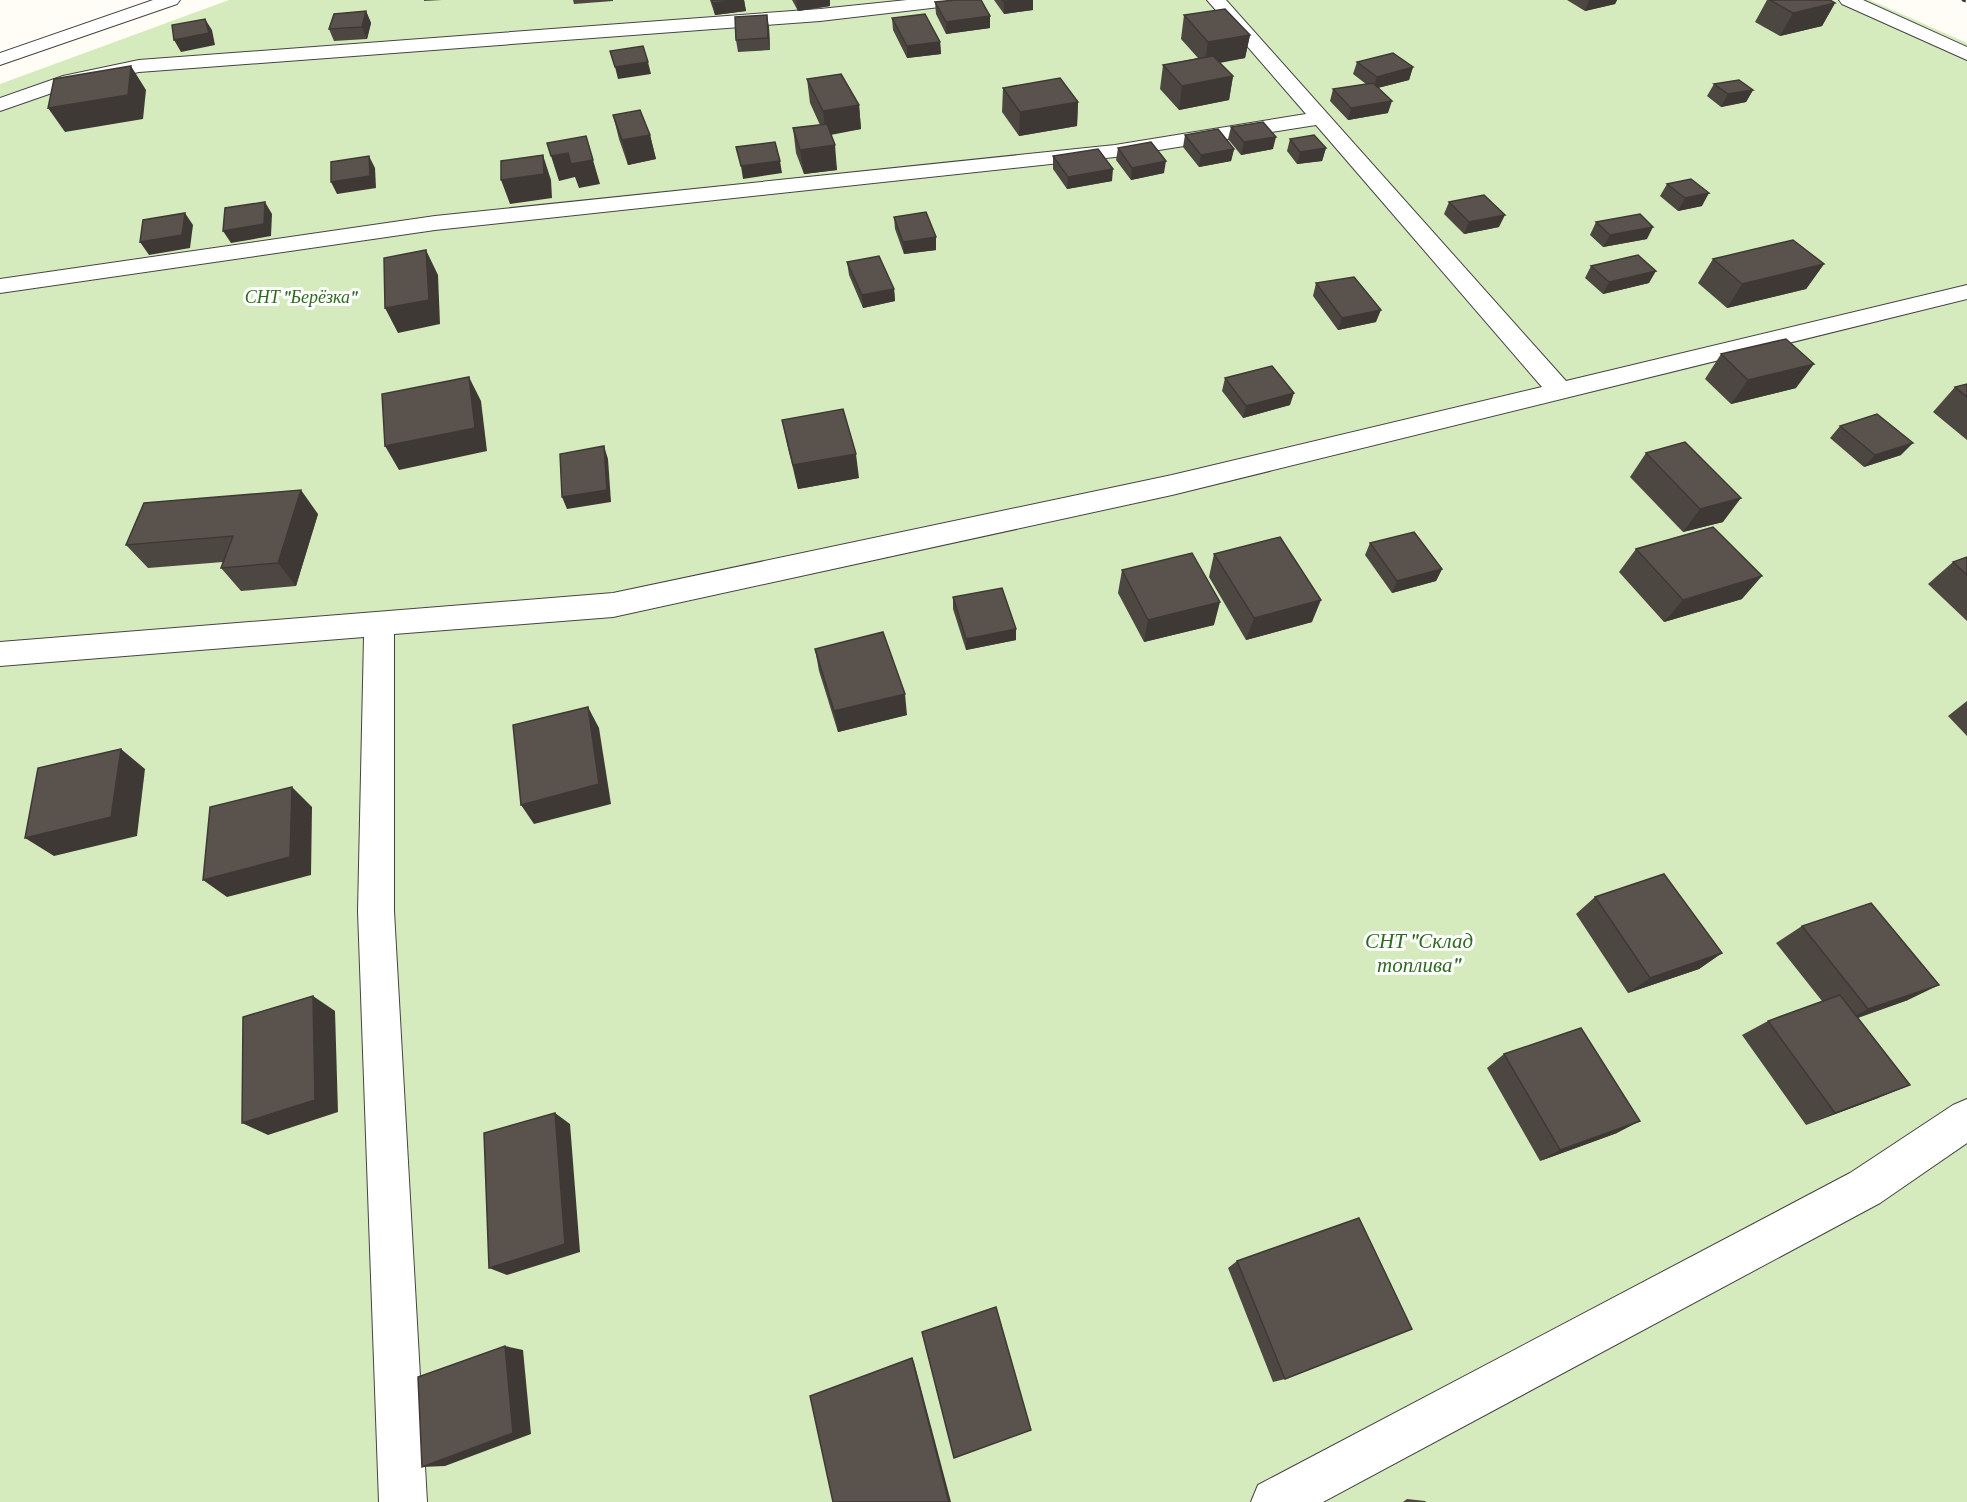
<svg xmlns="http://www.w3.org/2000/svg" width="1967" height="1502" viewBox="0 0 1967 1502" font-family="'Crimson Pro',serif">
	<rect width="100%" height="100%" fill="#fffdf5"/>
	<!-- green -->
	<polygon fill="#d5ebbd" points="229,0 1870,0 1967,43 1967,1502 0,1502 0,84"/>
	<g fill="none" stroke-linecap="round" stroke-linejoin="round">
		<!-- minor casing -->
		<g stroke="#444" stroke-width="2">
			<g id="minor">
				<polygon points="153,0 180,0 177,4 0,65 0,53"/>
				<polygon points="907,0 966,0 963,4 957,5 820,21 139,72 75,85 0,111 0,98 63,76 139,60 820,9"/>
				<polygon points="1207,0 1226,0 1566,381 1967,285 1967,299 1172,495 613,617 394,634 394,911 427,1502 379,1502 358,911 364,637 0,666 0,642 613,593 1172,475 1542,387 1316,125 1115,157 435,230 0,293 0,279 435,216 1115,145 1306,114"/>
				<polygon points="1839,0 1863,0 1967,47 1967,60 1842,4"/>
				<polygon points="1967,1099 1967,1143 1880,1203 1323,1502 1251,1502 1258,1485 1850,1173 1953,1105"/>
			</g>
		</g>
		<!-- path -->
		<polyline stroke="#333" stroke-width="2" stroke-dasharray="4 1.5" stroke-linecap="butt" points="1962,0 1967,2"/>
		<!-- minor -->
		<use href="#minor" fill="#fff" fill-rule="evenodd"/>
	</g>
	<!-- wall -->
	<g fill="#4d4742">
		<polygon points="424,0 442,0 424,1"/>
		<polygon points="573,0 613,0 613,1 574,4"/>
		<polygon points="710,0 744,0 746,11 715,15"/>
		<polygon points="792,0 830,0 830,6 798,11"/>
		<polygon points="994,0 1033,0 1033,10 1004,14"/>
		<polygon points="1567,0 1617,0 1615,4 1585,11"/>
		<polygon points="1767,0 1830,0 1835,3 1822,26 1780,36 1755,22"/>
		<polygon points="935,2 990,16 990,28 946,34 936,14"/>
		<polygon points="366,11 371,23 367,39 334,41 329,29"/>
		<polygon points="1184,15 1250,35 1245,58 1220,63 1233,76 1229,100 1179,110 1160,89 1163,65 1198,58 1181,39"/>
		<polygon points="892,18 940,42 941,54 907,58 893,30"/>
		<polygon points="769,27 770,50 738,52 736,40"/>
		<polygon points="1357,62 1413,67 1409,80 1378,88 1388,113 1348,120 1330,101 1333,89 1366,84 1353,74"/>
		<polygon points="807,79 859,105 861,129 831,135 837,170 804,174 796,153 793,128 820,125 810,103"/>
		<polygon points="1714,84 1753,90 1746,102 1721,107 1707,96"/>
		<polygon points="1003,88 1078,102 1077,126 1019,136 1002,112"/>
		<polygon points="613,115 650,135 656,159 628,165 619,139"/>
		<polygon points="1231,127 1273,149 1241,155 1228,139"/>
		<polygon points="1185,135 1234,149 1231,161 1199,167 1183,147"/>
		<polygon points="1290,139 1326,148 1322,161 1297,164 1287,151"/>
		<polygon points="1118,148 1164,173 1131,180 1116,160"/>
		<polygon points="1053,156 1112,181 1067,189 1053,169"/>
		<polygon points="1667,184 1702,206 1678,211 1660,196"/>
		<polygon points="1449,202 1499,227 1464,234 1444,214"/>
		<polygon points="894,217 936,250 904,254 895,229"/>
		<polygon points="1596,222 1647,239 1603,247 1590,235"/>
		<polygon points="1713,259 1824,264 1806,289 1727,308 1698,283"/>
		<polygon points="847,262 894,289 895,301 863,308 849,275"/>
		<polygon points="1591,266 1649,283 1603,294 1585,278"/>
		<polygon points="1316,283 1376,322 1338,330 1313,296"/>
		<polygon points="1721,354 1796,388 1731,404 1705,379"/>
		<polygon points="1225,378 1290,405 1243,418 1222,391"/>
		<polygon points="1967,384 1967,440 1933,412 1955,387"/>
		<polygon points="782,420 859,478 798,489 787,444"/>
		<polygon points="1840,426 1901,455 1864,467 1830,438"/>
		<polygon points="1646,453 1723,522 1683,532 1630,477"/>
		<polygon points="318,514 296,586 241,591 221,568 223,562 148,568 126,545"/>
		<polygon points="1370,543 1442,569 1436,581 1392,593 1365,555"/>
		<polygon points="1636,549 1742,599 1664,622 1619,572"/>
		<polygon points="1214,554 1312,622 1246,640 1209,577"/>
		<polygon points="1967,557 1967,621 1928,584 1953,562"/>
		<polygon points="1122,570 1214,625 1144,642 1118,593"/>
		<polygon points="953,597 1016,629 1016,640 966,650 953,609"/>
		<polygon points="815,649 907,715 838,732 819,671"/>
		<polygon points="1967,701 1967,736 1948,716"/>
		<polygon points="1595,897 1722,953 1699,969 1628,993 1576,914"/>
		<polygon points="1802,926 1908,1000 1858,1018 1878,1098 1806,1125 1742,1035 1768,1021 1822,1001 1776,943"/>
		<polygon points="1504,1054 1617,1133 1540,1161 1487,1068"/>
		<polygon points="1237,1261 1285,1379 1273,1382 1228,1268"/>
		<polygon points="1407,1499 1425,1501 1426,1502 1403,1502"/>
	</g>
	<!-- shaded-wall -->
	<g fill="#3f3936">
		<polygon points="740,0 744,0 746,11 715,15 713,3"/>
		<polygon points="796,0 830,0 830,6 798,11"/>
		<polygon points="1021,0 1033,0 1033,10 1004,14 1004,2"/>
		<polygon points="1589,0 1617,0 1615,4 1585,11"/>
		<polygon points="1835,3 1822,26 1780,36 1793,13"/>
		<polygon points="366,11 371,23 367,39 362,27"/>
		<polygon points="767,15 769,27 770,50 768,38"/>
		<polygon points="990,16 990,28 946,34 946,22"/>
		<polygon points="205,19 212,30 215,45 181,52 174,40"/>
		<polygon points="1250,35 1245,58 1204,65 1208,42"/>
		<polygon points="940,42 941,54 907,58 907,46"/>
		<polygon points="648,62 651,74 618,79 615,67"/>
		<polygon points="131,66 146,90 143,119 65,132 48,108"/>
		<polygon points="1413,67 1409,80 1373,89 1377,77"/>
		<polygon points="1233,76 1229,100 1179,110 1182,86"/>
		<polygon points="1753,90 1746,102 1721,107 1728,94"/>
		<polygon points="1392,101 1388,113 1348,120 1351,108"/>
		<polygon points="1078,102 1077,126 1019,136 1020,112"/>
		<polygon points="859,105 861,129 826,135 823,111"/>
		<polygon points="650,135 656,159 628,165 622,140"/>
		<polygon points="1276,137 1273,149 1241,155 1244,142"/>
		<polygon points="835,145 837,170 804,174 800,150"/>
		<polygon points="1326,148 1322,161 1297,164 1300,152"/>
		<polygon points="1234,149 1231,161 1199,167 1201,155"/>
		<polygon points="568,153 593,160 600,184 579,188 575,177 559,181 551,156"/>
		<polygon points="543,155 551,180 552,198 510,204 501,180"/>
		<polygon points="369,156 375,168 376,188 337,194 331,182"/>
		<polygon points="780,161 782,173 743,179 741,166"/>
		<polygon points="1166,161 1164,173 1131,180 1132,168"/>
		<polygon points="1113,169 1112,181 1067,189 1068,177"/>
		<polygon points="1709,193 1702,206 1678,211 1685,198"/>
		<polygon points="265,202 272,214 271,236 231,243 223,231"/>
		<polygon points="185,213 193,225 190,248 149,255 140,242"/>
		<polygon points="1505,215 1499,227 1464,234 1469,222"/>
		<polygon points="1653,227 1647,239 1603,247 1610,235"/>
		<polygon points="936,237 936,250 904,254 903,242"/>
		<polygon points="426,250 438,275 440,324 398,333 385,308"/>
		<polygon points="1824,264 1806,289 1727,308 1742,284"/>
		<polygon points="1656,271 1649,283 1603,294 1609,282"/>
		<polygon points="894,289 895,301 863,308 862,295"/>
		<polygon points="1381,310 1376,322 1338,330 1342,318"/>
		<polygon points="1814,364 1796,388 1731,404 1748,380"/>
		<polygon points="469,377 481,401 487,451 399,470 385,446"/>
		<polygon points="1294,393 1290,405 1243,418 1246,406"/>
		<polygon points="1913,443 1901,455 1864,467 1875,455"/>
		<polygon points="604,446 608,459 611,502 567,509 562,497"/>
		<polygon points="856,454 859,478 798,489 793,465"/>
		<polygon points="301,490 318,514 296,586 278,563"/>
		<polygon points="1741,498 1723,522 1683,532 1700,509"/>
		<polygon points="1442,569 1436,581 1392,593 1397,581"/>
		<polygon points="1762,576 1742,599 1664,622 1683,600"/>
		<polygon points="1321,600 1312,622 1246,640 1254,618"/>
		<polygon points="1220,602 1214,625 1144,642 1148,620"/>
		<polygon points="1016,629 1016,640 966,650 966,639"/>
		<polygon points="905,694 907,715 838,732 834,711"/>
		<polygon points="588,707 599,728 611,804 534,824 521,805"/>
		<polygon points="121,749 145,769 137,836 54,856 25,838"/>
		<polygon points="292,787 312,807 311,875 227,897 203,880"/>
		<polygon points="1722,953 1699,969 1628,993 1650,978"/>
		<polygon points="1939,985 1908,1000 1839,1024 1868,1009"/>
		<polygon points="313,996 335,1011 338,1112 268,1135 242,1123"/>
		<polygon points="1910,1085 1878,1098 1806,1125 1835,1113"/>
		<polygon points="555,1113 570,1124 580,1252 507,1275 489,1268"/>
		<polygon points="1640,1121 1617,1133 1540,1161 1560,1150"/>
		<polygon points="505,1346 523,1350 531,1434 445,1466 422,1467"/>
		<polygon points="912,1358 914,1362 951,1502 949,1502"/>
	</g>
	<!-- building -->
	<g fill="#5a524d" stroke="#3f3936" stroke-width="1.5">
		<polygon points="712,0 740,0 713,3"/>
		<polygon points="955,0 981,0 990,16 946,22 935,2"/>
		<polygon points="1002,0 1021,0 1004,2"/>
		<polygon points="1770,0 1830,0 1835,3 1793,13"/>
		<polygon points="1225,9 1250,35 1208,42 1184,15"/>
		<polygon points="366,11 362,27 329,29 334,14"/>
		<polygon points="925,14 940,42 907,46 892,18"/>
		<polygon points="767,15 768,38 736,40 735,17"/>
		<polygon points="205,19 209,33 174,40 172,25"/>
		<polygon points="643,46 648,62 615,67 610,51"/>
		<polygon points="1393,53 1413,67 1377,77 1357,62"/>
		<polygon points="1213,56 1233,76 1182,86 1163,65"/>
		<polygon points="131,66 128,95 48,108 54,79"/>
		<polygon points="841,74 859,105 823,111 807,79"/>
		<polygon points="1060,78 1078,102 1020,112 1003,88"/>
		<polygon points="1739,80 1753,90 1728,94 1714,84"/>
		<polygon points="1373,83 1392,101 1351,108 1333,89"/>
		<polygon points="640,110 650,135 622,140 613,115"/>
		<polygon points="1263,122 1276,137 1244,142 1231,127"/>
		<polygon points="827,124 835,145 800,150 793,128"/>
		<polygon points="1218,129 1234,149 1201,155 1185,135"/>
		<polygon points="1314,135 1326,148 1300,152 1290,139"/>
		<polygon points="586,136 593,160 571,164 568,153 551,156 547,143"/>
		<polygon points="775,142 780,161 741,166 736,147"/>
		<polygon points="1151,142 1166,161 1132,168 1118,148"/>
		<polygon points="1098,149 1113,169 1068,177 1053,156"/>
		<polygon points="543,155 544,174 501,180 501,161"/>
		<polygon points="369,156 370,176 331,182 331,162"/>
		<polygon points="1691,179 1709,193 1685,198 1667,184"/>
		<polygon points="1484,195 1505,215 1469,222 1449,202"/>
		<polygon points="265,202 264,224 223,231 225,208"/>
		<polygon points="926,212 936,237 903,242 894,217"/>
		<polygon points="185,213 182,235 140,242 143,220"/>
		<polygon points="1640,214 1653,227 1610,235 1596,222"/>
		<polygon points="1793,240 1824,264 1742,284 1713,259"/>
		<polygon points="426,250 429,300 385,308 384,258"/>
		<polygon points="1638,255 1656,271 1609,282 1591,266"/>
		<polygon points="879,256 894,289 862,295 847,262"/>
		<polygon points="1354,277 1381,310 1342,318 1316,283"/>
		<polygon points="1786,339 1814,364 1748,380 1721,354"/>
		<polygon points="1272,366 1294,393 1246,406 1225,378"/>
		<polygon points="469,377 475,428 385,446 382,394"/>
		<polygon points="1967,384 1967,397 1955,387"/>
		<polygon points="843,409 856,454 793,465 782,420"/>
		<polygon points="1877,414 1913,443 1875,455 1840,426"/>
		<polygon points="1685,442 1741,498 1700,509 1646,453"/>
		<polygon points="604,446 607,490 562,497 560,454"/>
		<polygon points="301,490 278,563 221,568 233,536 126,545 144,503"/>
		<polygon points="1713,527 1762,576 1683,600 1636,549"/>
		<polygon points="1414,532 1442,569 1397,581 1370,543"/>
		<polygon points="1280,537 1321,600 1254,618 1214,554"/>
		<polygon points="1192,553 1220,602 1148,620 1122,570"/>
		<polygon points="1967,557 1967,575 1953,562"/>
		<polygon points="1002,588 1016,629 966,639 953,597"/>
		<polygon points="883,632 905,694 834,711 815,649"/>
		<polygon points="588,707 599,784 521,805 513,725"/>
		<polygon points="121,749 111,817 25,838 38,768"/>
		<polygon points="292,787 290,857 203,880 210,807"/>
		<polygon points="1664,874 1722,953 1650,978 1595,897"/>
		<polygon points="1871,903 1939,985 1868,1009 1802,926"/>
		<polygon points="1840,995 1910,1085 1835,1113 1768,1021"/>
		<polygon points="313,996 315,1100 242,1123 243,1017"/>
		<polygon points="1581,1028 1640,1121 1560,1150 1504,1054"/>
		<polygon points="555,1113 565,1244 489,1268 484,1133"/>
		<polygon points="1359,1218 1412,1329 1285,1379 1237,1261"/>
		<polygon points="996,1307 1031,1430 954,1458 922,1332"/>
		<polygon points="505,1346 513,1433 422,1467 418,1377"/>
		<polygon points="912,1358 949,1502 833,1502 810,1396"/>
	</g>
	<g text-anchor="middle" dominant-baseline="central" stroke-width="6" stroke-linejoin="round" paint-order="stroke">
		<!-- far-park labels -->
		<g font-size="18" font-style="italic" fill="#2f6b1f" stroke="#fff">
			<text x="301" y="297">СНТ "Берёзка"</text>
		</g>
		<!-- park labels -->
		<g font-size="21" font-style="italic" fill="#2f6b1f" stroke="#fff">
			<text x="1419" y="941">СНТ "Склад<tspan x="1419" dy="24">топлива"</tspan></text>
		</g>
	</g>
</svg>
